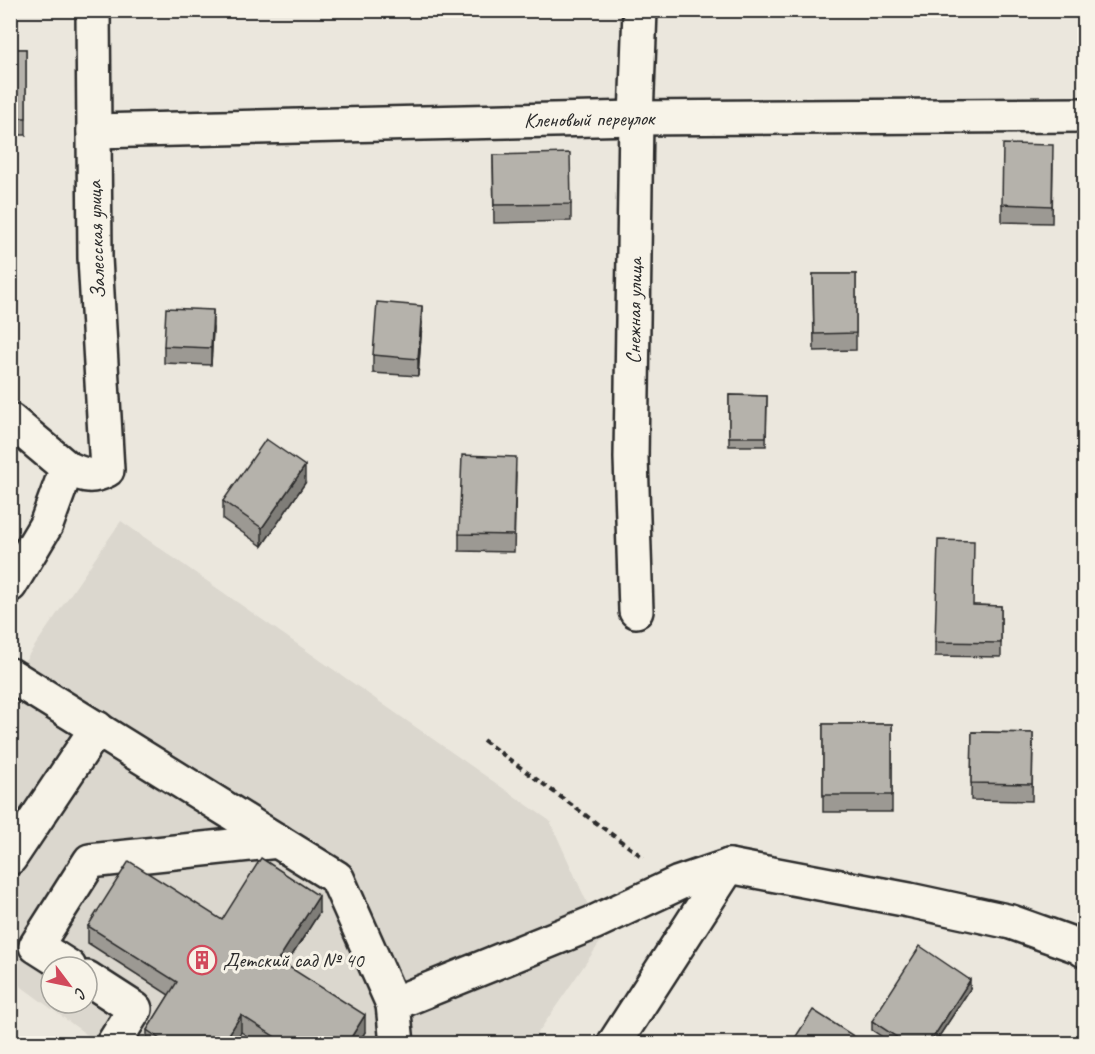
<svg xmlns="http://www.w3.org/2000/svg" width="1095" height="1054" viewBox="0 0 1095 1054" font-family="Caveat,sans-serif">
	<rect width="100%" height="100%" fill="#ebe7dd"/>
	<filter id="ink" filterUnits="userSpaceOnUse"><feTurbulence type="fractalNoise" baseFrequency=".0167" numOctaves="2"/><feDisplacementMap in="SourceGraphic" scale="12" xChannelSelector="R" yChannelSelector="G"/><feConvolveMatrix kernelMatrix="1 2 1 2 8 2 1 2 1" color-interpolation-filters="sRGB"/></filter>
	<g filter="url(#ink)">
		<!-- built -->
		<path fill="#dbd7ce" fill-rule="evenodd" d="M121,521L550,821L603,938L531,1043H95L94,1040L11,979L10,682ZM51,967H87V1003H51Z"/>
		<g fill="none" stroke-linecap="round" stroke-linejoin="round">
			<!-- minor casing -->
			<g stroke="#2b2b2b" stroke-width="38">
				<g id="minor">
					<polyline points="94,131 636,118 1084,115"/>
					<polyline points="10,420 67,468 46,525 10,585"/>
					<path d="M67,468C84,475 90,479 107,470L95,258L93,10"/>
					<polyline points="636,611 631,458 636,118 640,10"/>
					<polyline points="10,675 337,878 393,1004 397,1044"/>
					<polyline points="10,858 97,728"/>
					<polyline points="69,967 36,946 90,861 278,841"/>
					<polyline points="87,978 135,1009 113,1044"/>
					<polyline points="393,1004 593,923 679,883 729,866 909,900 1011,922 1078,946 1084,950"/>
					<polyline points="614,1044 729,866"/>
				</g>
			</g>
			<!-- path -->
			<polyline stroke="#2b2b2b" stroke-width="4" stroke-dasharray="6 4.5" stroke-linecap="butt" points="483,740 644,858"/>
			<!-- minor -->
			<use href="#minor" stroke="#f7f3e8" stroke-width="33"/>
		</g>
		<!-- wall -->
		<g fill="#9c9993" stroke="#2b2b2b" stroke-width="1.5">
			<rect x="10" y="49" width="16" height="86"/>
			<polygon points="493,155 571,204 571,221 494,223"/>
			<polygon points="1053,163 1052,223 1002,222 1002,204"/>
			<polygon points="813,274 856,274 856,350 814,351"/>
			<polygon points="422,323 418,376 373,373 373,355"/>
			<polygon points="213,328 211,365 164,363 164,346"/>
			<polygon points="729,395 767,396 766,446 729,446"/>
			<polygon points="516,474 514,552 459,551 459,534"/>
			<polygon points="305,483 262,546 223,519 223,501"/>
			<polygon points="973,605 1001,606 1001,657 935,656 935,642"/>
			<rect x="823" y="724" width="69" height="88"/>
			<polygon points="972,732 1033,733 1032,801 971,800"/>
			<polygon points="319,913 286,965 365,1032 358,1044 259,1044 241,1032 234,1044 147,1044 147,1030 169,995 88,943 88,926 222,920"/>
			<polygon points="970,989 934,1044 893,1044 872,1030 872,1021"/>
		</g>
		<!-- shaded-wall -->
		<g fill="#7f7d78" stroke="#2b2b2b" stroke-width="1.5">
			<polygon points="422,306 422,323 418,376 418,359"/>
			<polygon points="213,310 213,328 211,365 211,348"/>
			<polygon points="305,466 305,483 262,546 262,528"/>
			<polygon points="319,896 319,913 278,977 278,960"/>
			<polygon points="970,980 970,989 934,1044 929,1044"/>
			<polygon points="241,1015 241,1032 234,1044 223,1044"/>
			<polygon points="365,1015 365,1032 358,1044 347,1044"/>
		</g>
		<!-- building -->
		<g fill="#b5b2ab" stroke="#2b2b2b" stroke-width="1.5">
			<rect x="10" y="49" width="16" height="69"/>
			<polygon points="1003,144 1053,145 1052,206 1002,204"/>
			<polygon points="570,153 571,204 494,205 493,155"/>
			<polygon points="813,274 856,274 856,333 814,334"/>
			<polygon points="377,302 422,306 418,359 373,355"/>
			<polygon points="166,308 213,310 211,348 164,346"/>
			<polygon points="729,395 767,396 766,437 729,437"/>
			<polygon points="266,439 305,466 262,528 223,501"/>
			<polygon points="462,455 516,457 514,535 459,534"/>
			<polygon points="938,540 974,541 973,605 1001,606 1001,643 935,642"/>
			<rect x="823" y="724" width="69" height="71"/>
			<polygon points="972,732 1033,733 1032,784 971,783"/>
			<polygon points="261,858 319,896 278,960 365,1015 347,1044 286,1044 241,1015 223,1044 167,1044 147,1030 177,982 88,926 129,861 222,920"/>
			<polygon points="920,946 970,980 929,1044 907,1044 872,1021"/>
			<polygon points="813,1010 866,1044 791,1044"/>
		</g>
	</g>
	<!-- icons -->
	<defs>
		<g id="building-ring" transform="scale(1.5)"><circle r="9.5" fill="#f7f3e8" stroke="#d1495b" stroke-width="1.5"/><path d="M-4-6H4V6H1V3H-1V6H-4ZM-2.5-4.3h1.7v1.8h-1.7ZM.8-4.3h1.7v1.8H.8ZM-2.5-1h1.7V.8h-1.7ZM.8-1h1.7V.8H.8Z" fill="#d1495b"/></g>
	</defs>
	<g fill-rule="evenodd">
		<use href="#building-ring" x="202" y="960"/>
	</g>
	<g text-anchor="middle" dominant-baseline="central" stroke-width="6" stroke-linejoin="round" paint-order="stroke">
		<!-- street labels -->
		<g font-size="21" fill="#2b2b2b" stroke="#f7f3e8">
			<text transform="translate(589 119) rotate(-1)">Кленовый переулок</text>
			<text transform="translate(96 240) rotate(-92)">Залесская улица</text>
			<text transform="translate(634 311) rotate(-89)">Снежная улица</text>
		</g>
		<!-- poi labels -->
		<g font-size="21" fill="#2b2b2b" stroke="#f7f3e8" text-anchor="start">
			<text x="223" y="960">Детский сад № 40</text>
		</g>
	</g>
	<!-- margin -->
	<rect width="1095" height="1054" fill="none" stroke="#f7f3e8" stroke-width="36"/>
	<rect x="18" y="18" width="1059" height="1018" fill="none" stroke="#2b2b2b" stroke-width="2" filter="url(#ink)"/>
	<!-- north arrow -->
	<g transform="translate(69 985) rotate(122)"><circle r="28" fill="#f7f3e8" stroke="#a5a39c" stroke-width="1.5"/>
	<path d="M0-4.5L10 22L0 15L-10 22Z" fill="#d1495b"/>
	<text y="-9" font-size="16" font-weight="bold" text-anchor="middle" fill="#2b2b2b">С</text>
	</g>
</svg>
